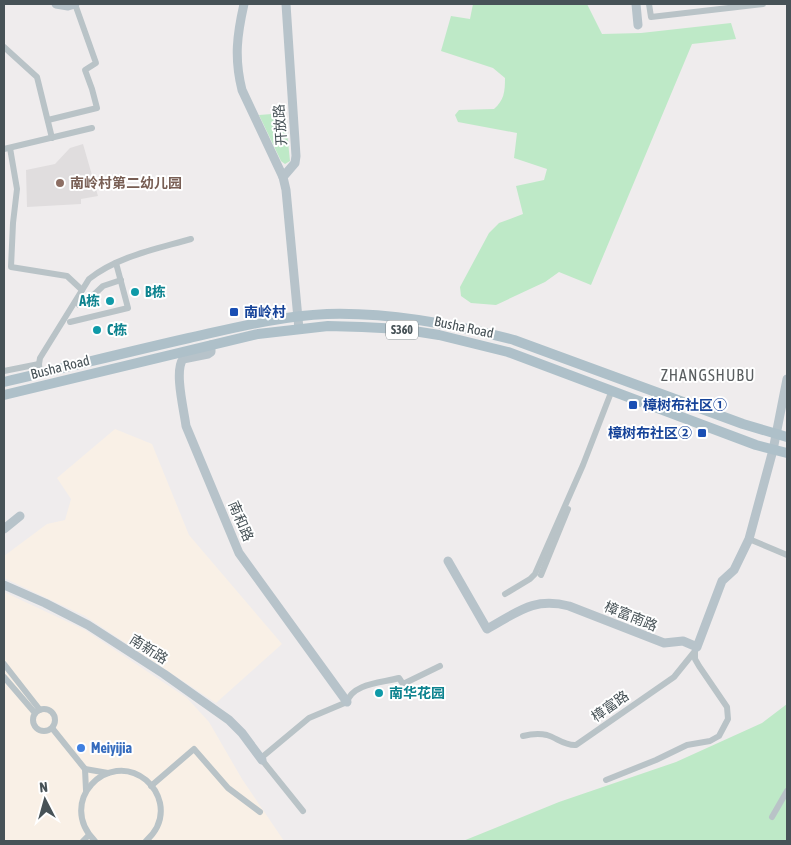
<svg xmlns="http://www.w3.org/2000/svg" width="791" height="845" viewBox="0 0 791 845" font-family="'Asap Condensed','Noto Sans SC',sans-serif">
	<rect width="100%" height="100%" fill="#efeced"/>
	<!-- commercial -->
	<g fill="#f9f0e6">
		<polygon points="115,429 152,444 189,535 282,644 216,703 85,616 4,578 4,556 47,524 65,520 71,499 57,478"/>
		<polygon points="4,592 85,630 187,698 209,722 242,779 284,841 4,841"/>
	</g>
	<!-- education -->
	<polygon fill="#e0ddde" points="83,144 98,196 81,199 81,204 27,207 26,170 55,164 70,148"/>
	<!-- green -->
	<g fill="#bee9c7">
		<path d="M473,4H587L602,34L641,33L731,23L736,39L692,44L591,285L559,272L545,282L496,305L471,303L461,296L460,287L489,233L499,223L523,214L516,186L544,180L547,169L514,158L517,133L458,122L455,115L459,110L494,109C504,100 505,92 505,78L493,68L441,51L451,16L470,19Z"/>
		<polygon points="285,113 290,161 285,164 281,161 259,115"/>
		<polygon points="787,704 787,841 463,841 559,802 676,762 762,723"/>
	</g>
	<g fill="none" stroke-linecap="round" stroke-linejoin="round">
		<!-- street -->
		<g stroke="#b9c3c7" stroke-width="6">
			<polyline points="649,4 651,17 763,4"/>
			<polyline points="4,47 37,77 52,138"/>
			<polyline points="48,120 97,108 92,89 85,70 96,63 75,4"/>
			<polyline points="10,148 17,189 13,223 11,267 67,276 82,290"/>
			<polyline points="4,149 92,128"/>
			<polyline points="79,305 85,303 103,286 121,280"/>
			<polyline points="70,322 128,308 116,263"/>
			<polyline points="4,371 39,364"/>
			<path d="M40,374L39,364L40,358L89,279C118,256 157,249 191,239"/>
			<polyline points="749,539 787,555"/>
			<polyline points="541,575 568,509"/>
			<polyline points="505,594 530,579 535,574 583,465 612,390"/>
			<polyline points="4,664 40,710"/>
			<polyline points="4,677 35,713"/>
			<circle cx="44" cy="720" r="11"/>
			<polyline points="52,728 85,769 86,790"/>
			<path d="M523,736C531,734 538,733 547,735C557,738 565,746 576,745L674,677L695,651"/>
			<path d="M261,758L309,718L347,702C353,683 382,683 399,678L403,684L440,666"/>
			<polyline points="262,760 303,811"/>
			<polyline points="85,769 108,773"/>
			<polyline points="606,780 656,760 687,745 710,741 719,736 728,719 727,707 699,666 695,659 695,652"/>
			<polyline points="151,786 194,749 228,788 260,812"/>
			<polyline points="772,817 787,791"/>
			<polyline points="83,841 89,835"/>
			<path d="M95,841C56,802 108,749 146,780C153,786 158,794 160,803C163,818 157,831 146,841"/>
		</g>
		<!-- secondary -->
		<g stroke="#b7c3ca" stroke-width="9">
			<polyline points="56,4 68,6 75,4"/>
			<path d="M244,4C237,35 234,58 242,90L283,177"/>
			<polyline points="286,4 296,156 295,163 283,177 286,190 299,329"/>
			<polyline points="636,4 638,25"/>
			<path d="M211,345V352L208,354L183,359C174,371 184,410 186,426L239,553L347,702"/>
			<polyline points="4,529 20,516"/>
			<path d="M448,561L487,629C518,612 533,597 569,606L664,643L683,641L697,647L722,581L734,570L749,539L773,450L787,379"/>
			<polyline points="4,585 45,603 88,625 164,674 229,720 242,733 262,760"/>
		</g>
		<!-- primary -->
		<g stroke="#aec0c9" stroke-width="10">
			<path d="M4,382C65,368 127,352 189,338C234,328 280,316 327,314C390,312 453,324 514,340L743,424L787,437"/>
			<polyline points="4,395 258,334 328,326 362,327 401,329 439,335 508,352 756,445 787,453"/>
		</g>
	</g>
	<!-- markers -->
	<circle fill="#8d6e63" stroke="#fff" stroke-width="2" cx="60" cy="183" r="5"/>
	<g fill="#0f9aa8" stroke="#fff" stroke-width="2">
		<circle cx="135" cy="292" r="5"/>
		<circle cx="110" cy="301" r="5"/>
		<circle cx="97" cy="330" r="5"/>
		<circle cx="379" cy="693" r="5"/>
	</g>
	<g fill="#1a4fb4" stroke="#fff" stroke-width="2">
		<rect x="229" y="307" width="10" height="10" rx="2.5"/>
		<rect x="628" y="400" width="10" height="10" rx="2.5"/>
		<rect x="697" y="428" width="10" height="10" rx="2.5"/>
	</g>
	<circle fill="#3f7fe0" stroke="#fff" stroke-width="2" cx="81" cy="748" r="5"/>
	<g text-anchor="middle" dominant-baseline="central" stroke-width="4" stroke-linejoin="round" paint-order="stroke">
		<!-- shield labels -->
		<rect fill="#fff" stroke="#7e8689" stroke-width="1" x="386" y="320.5" width="32" height="19" rx="4"/>
		<g font-size="12" font-weight="bold" fill="#475257">
			<text x="402" y="330">S360</text>
		</g>
		<!-- street labels -->
		<g font-size="14" fill="#475257" stroke="#fff">
			<text transform="translate(280 125) rotate(-94)">开放路</text>
			<text transform="translate(464 327) rotate(12)">Busha Road</text>
			<text transform="translate(60 367) rotate(-14)">Busha Road</text>
			<text transform="translate(241 521) rotate(67)">南和路</text>
			<text transform="translate(631 616) rotate(22)">樟富南路</text>
			<text transform="translate(149 649) rotate(32)">南新路</text>
			<text transform="translate(610 706) rotate(-35)">樟富路</text>
		</g>
		<!-- education labels -->
		<g font-size="14" font-weight="bold" fill="#785e54" stroke="#fff" text-anchor="start">
			<text x="70" y="183">南岭村第二幼儿园</text>
		</g>
		<!-- culture labels -->
		<g font-size="14" font-weight="bold" fill="#0d838f" stroke="#fff" text-anchor="start">
			<text x="145" y="292">B栋</text>
			<text x="100" y="301" text-anchor="end">A栋</text>
			<text x="107" y="330">C栋</text>
			<text x="389" y="693">南华花园</text>
		</g>
		<!-- transit labels -->
		<g font-size="14" font-weight="bold" fill="#164399" stroke="#fff" text-anchor="start">
			<text x="244" y="312">南岭村</text>
			<text x="643" y="405">樟树布社区①</text>
			<text x="692" y="433" text-anchor="end">樟树布社区②</text>
		</g>
		<!-- shop labels -->
		<g font-size="14" font-weight="bold" fill="#366cbe" stroke="#fff" text-anchor="start">
			<text x="91" y="748">Meiyijia</text>
		</g>
		<!-- quarter labels -->
		<g font-size="16" letter-spacing="1" fill="#5a5e60" stroke="#fff">
			<text x="708" y="375">ZHANGSHUBU</text>
		</g>
	</g>
	<!-- border -->
	<rect width="791" height="845" fill="none" stroke="#475257" stroke-width="10"/>
	<!-- north arrow -->
	<g transform="translate(45 800) rotate(354)" stroke="#ffffff" stroke-width="4" paint-order="stroke">
	<path d="M0-4L9 19L0 12L-9 19Z" fill="#475257"/>
	<text y="-8" font-size="14" font-weight="bold" text-anchor="middle" fill="#475257">N</text>
	</g>
</svg>
